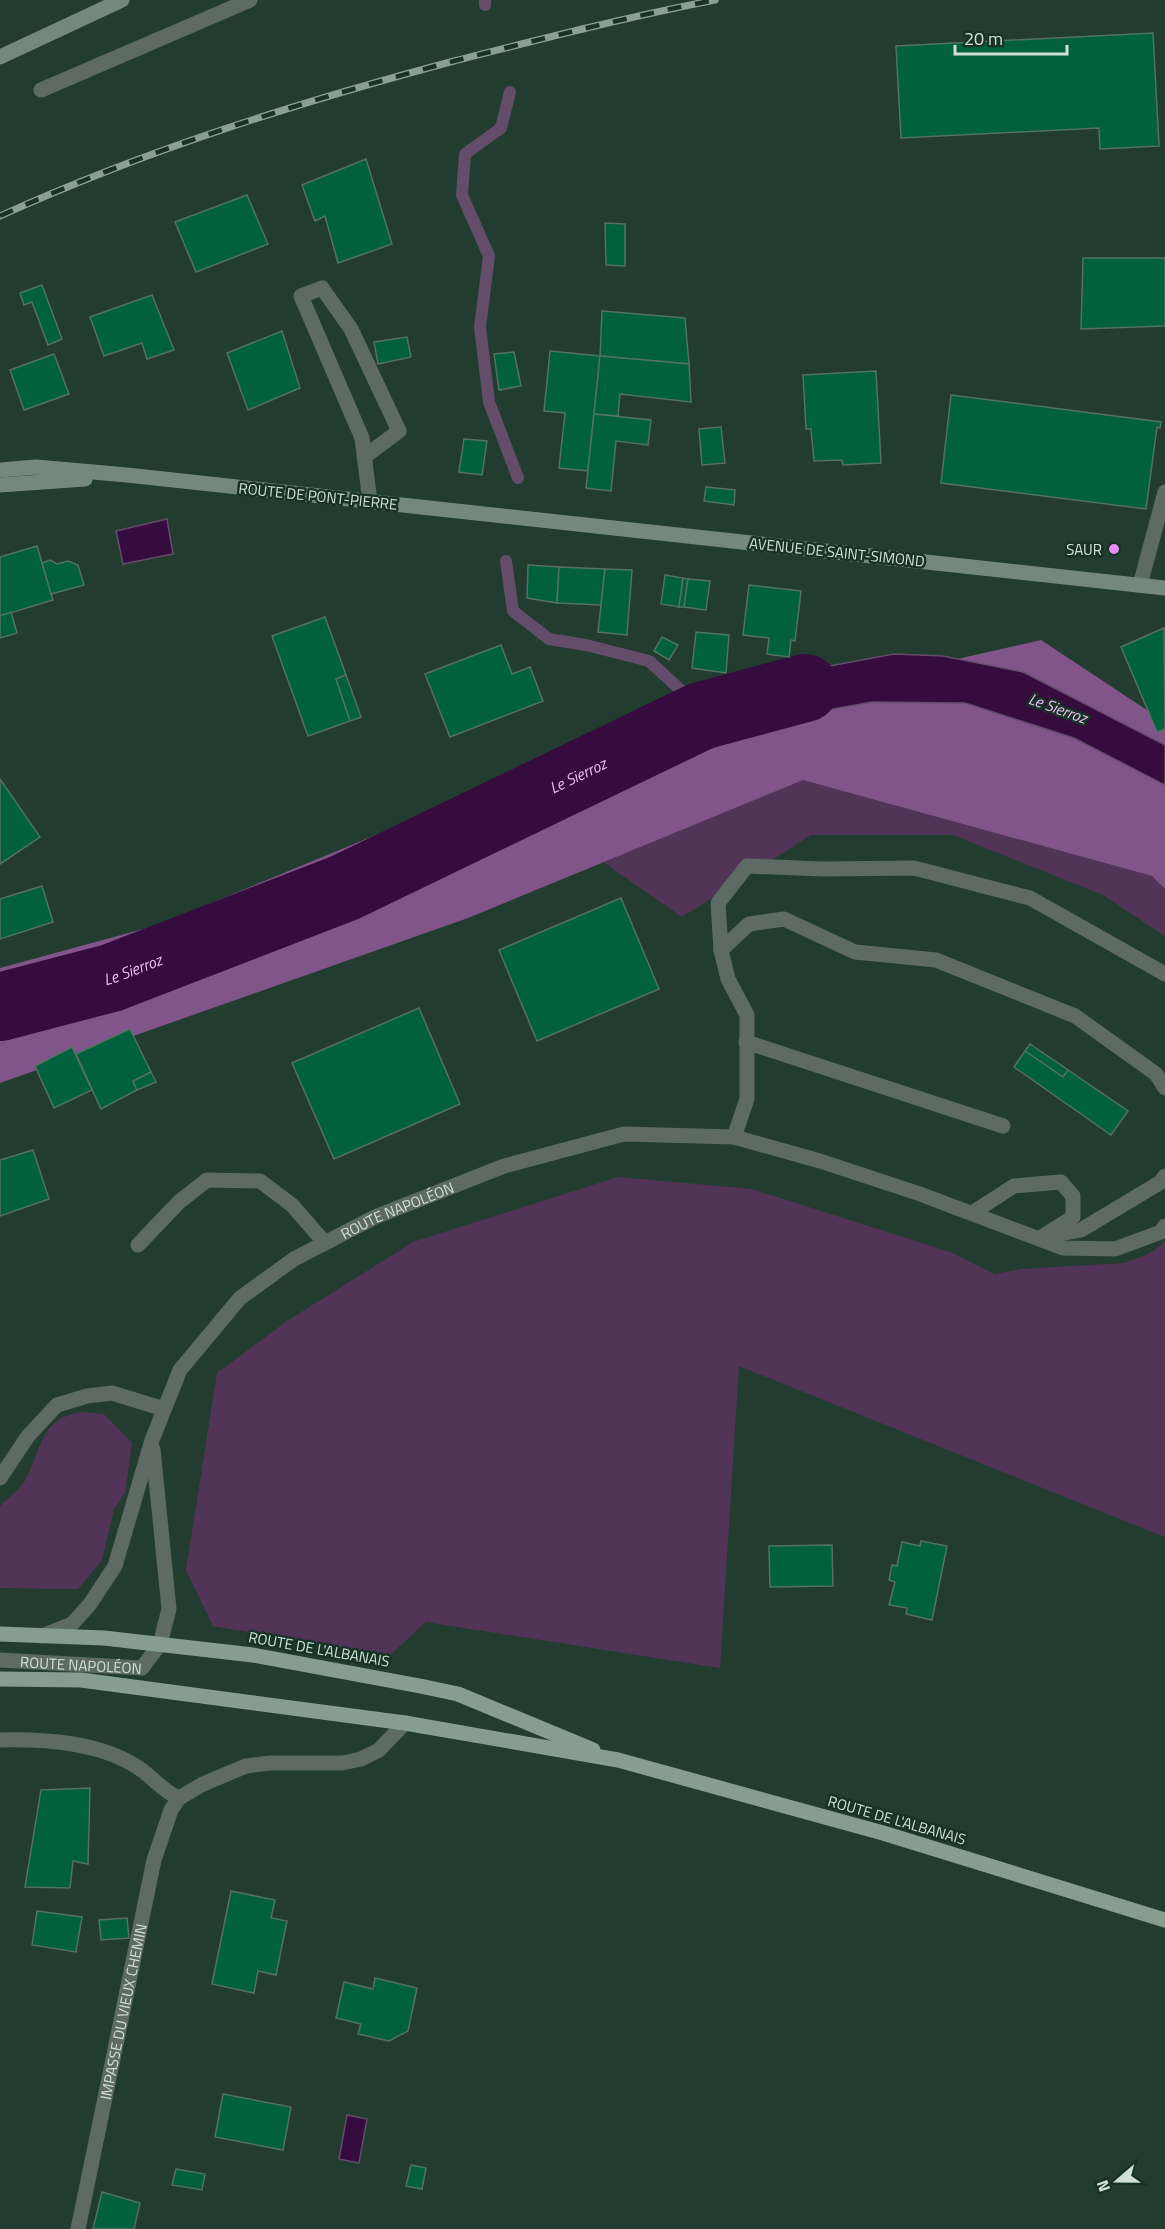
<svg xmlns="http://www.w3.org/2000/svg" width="1165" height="2229" viewBox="0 0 1165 2229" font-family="'Titillium Web',sans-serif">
	<rect width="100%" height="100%" fill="#223d2f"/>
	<!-- green -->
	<g fill="#533459">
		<polygon points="803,780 1152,876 1165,889 1165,936 1103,895 953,835 811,835 682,917 603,862"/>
		<polygon points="618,1177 752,1189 950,1252 995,1274 1022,1269 1124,1263 1149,1254 1165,1242 1165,1537 739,1366 720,1668 426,1622 389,1656 213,1626 186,1570 217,1373 287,1321 413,1242"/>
		<path d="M83,1412L104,1414L132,1443L125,1493L114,1509L102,1560L78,1589L0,1588V1506C8,1498 21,1489 26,1479C43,1448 39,1418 83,1412Z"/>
	</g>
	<!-- forest -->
	<polygon fill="#82558a" points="1041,640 1165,722 1165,889 1152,876 803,780 468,918 0,1083 0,968 158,925 613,737"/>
	<!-- water -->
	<g fill="#350c3d" stroke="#644c6b" stroke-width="1.5">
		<polygon points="167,519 173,554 123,564 116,531"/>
		<polygon points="894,654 943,656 1023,672 1165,745 1165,785 1074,738 965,703 872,702 732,727 700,694 792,673"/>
		<polygon points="347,2115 367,2119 359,2163 339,2159"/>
	</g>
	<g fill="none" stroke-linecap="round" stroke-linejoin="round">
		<!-- stream -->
		<g stroke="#644c6b" stroke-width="12">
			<polyline points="485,0 485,5"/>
			<polyline points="510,92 501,128 465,154 462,195 489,256 480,327 489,402 518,478"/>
			<polyline points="506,561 513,611 549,639 586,645 649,661 685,694 701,716"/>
		</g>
		<!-- river -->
		<path stroke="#350c3d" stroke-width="68" id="s1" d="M0,1007L111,978L344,888L701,716L805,688"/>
	</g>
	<!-- building -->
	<g fill="#01613f" stroke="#547161" stroke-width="1.5">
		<polygon points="1153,33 1159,146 1100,149 1099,128 901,138 896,46"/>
		<polygon points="366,159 392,244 338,263 325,216 315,221 302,185"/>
		<polygon points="247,195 268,244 196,272 175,222"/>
		<polygon points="605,223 625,224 625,266 606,265"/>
		<polygon points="1083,258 1165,258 1165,326 1081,329"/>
		<polygon points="42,285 62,339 48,345 32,302 24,305 20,293"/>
		<polygon points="152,295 174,350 147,359 142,343 104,356 90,317"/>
		<polygon points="602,311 685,318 689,364 600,356"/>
		<polygon points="282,331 300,388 248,410 227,353"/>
		<polygon points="407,337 411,357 378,364 374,342"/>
		<polygon points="550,351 600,356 588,471 559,468 565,413 544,411"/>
		<polygon points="514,352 521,386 499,390 494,354"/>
		<polygon points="54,354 69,394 24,410 10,370"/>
		<polygon points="600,356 689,364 691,402 620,394 618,416 594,414"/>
		<polygon points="876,371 881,463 843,465 842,460 814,461 811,429 806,429 803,375"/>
		<polygon points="951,395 1161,422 1160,428 1157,427 1146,509 941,483"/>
		<polygon points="594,414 651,420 648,445 616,441 611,491 586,488"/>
		<polygon points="721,427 725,463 702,465 699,429"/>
		<polygon points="464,439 487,441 482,475 459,472"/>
		<polygon points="706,487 735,490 734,505 704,501"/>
		<polygon points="37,546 53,600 0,616 0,557"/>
		<polygon points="50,560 57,564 68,561 78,565 84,585 51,594 42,563"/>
		<polygon points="528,565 559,567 557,603 527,598"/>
		<polygon points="559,567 605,569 601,605 557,603"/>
		<polygon points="605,569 632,570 627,635 598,632"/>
		<polygon points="665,575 683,578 679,607 661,604"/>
		<polygon points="683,578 688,579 684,607 679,607"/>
		<polygon points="688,579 710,581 706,610 684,607"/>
		<polygon points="749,585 801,591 795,641 791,640 789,657 767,654 769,638 743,635"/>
		<polygon points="11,612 17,633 0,638 0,616"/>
		<polygon points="325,617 346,675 336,679 350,721 308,736 272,636"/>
		<polygon points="1164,628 1165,729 1157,732 1121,647"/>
		<polygon points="696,632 729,635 726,673 692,668"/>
		<polygon points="662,637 678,645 669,660 654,651"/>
		<polygon points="501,645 512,674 530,667 543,701 450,737 425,674"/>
		<polygon points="346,675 361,717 350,721 336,679"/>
		<polygon points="0,779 40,837 0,864"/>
		<polygon points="42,886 53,922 0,939 0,899"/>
		<polygon points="621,898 659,989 537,1041 499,950"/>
		<polygon points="419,1008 460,1104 334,1159 292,1063"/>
		<polygon points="130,1029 151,1072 133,1081 137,1090 101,1109 76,1054"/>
		<polygon points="1030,1044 1068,1070 1063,1077 1025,1051"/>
		<polygon points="72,1047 92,1090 54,1108 35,1066"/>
		<polygon points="1025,1051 1063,1077 1068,1070 1128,1111 1111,1135 1014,1067"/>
		<polygon points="151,1072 156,1082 137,1090 133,1081"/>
		<polygon points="33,1150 49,1199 0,1216 0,1160"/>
		<polygon points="921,1541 947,1546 932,1620 906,1614 907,1608 889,1605 895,1582 889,1580 892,1565 897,1566 902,1542 920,1546"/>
		<polygon points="832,1545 833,1586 770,1587 769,1546"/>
		<polygon points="90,1788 88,1864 73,1861 70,1888 25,1887 41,1790"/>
		<polygon points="231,1891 275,1900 271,1918 287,1921 276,1975 258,1971 254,1993 212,1984"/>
		<polygon points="37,1911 82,1917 76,1952 32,1945"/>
		<polygon points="127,1918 129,1938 101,1940 99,1920"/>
		<polygon points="375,1978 417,1988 408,2031 389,2041 358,2034 361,2024 336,2018 344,1982 373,1989"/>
		<polygon points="223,2094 291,2107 283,2150 215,2137"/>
		<polygon points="411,2165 426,2168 422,2189 406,2186"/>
		<polygon points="176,2169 205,2174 202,2190 172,2185"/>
		<polygon points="102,2192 140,2203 134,2229 93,2229"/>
	</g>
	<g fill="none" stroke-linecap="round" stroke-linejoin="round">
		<!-- lane -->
		<g stroke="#5e6b64" stroke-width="15">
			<polyline points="41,90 250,0"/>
			<polyline points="364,457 399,431 351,329 322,288 301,296 362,438 370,502"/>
			<polyline points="1140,585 1165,492"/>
			<polyline points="721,950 749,924 784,919 855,952 936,960 1075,1016 1156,1074 1165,1088"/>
			<polyline points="1165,974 1030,898 914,868 822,869 747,866 718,903 721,950 728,979 747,1015 747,1099 734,1137 820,1161 920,1194 1063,1248 1115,1249 1161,1232 1165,1226"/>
			<polyline points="746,1042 1003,1126"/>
			<polyline points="972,1213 1014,1186 1061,1182 1073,1196 1073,1217 1040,1238"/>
			<polyline points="1049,1236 1081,1230 1161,1182 1165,1176"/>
			<polyline points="138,1245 179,1202 207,1180 260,1181 292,1205 325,1243"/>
			<polyline points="0,1478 28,1436 57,1405 87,1396 112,1393 164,1409"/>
			<path d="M0,1740C46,1739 104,1742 143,1771C156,1781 163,1791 179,1798"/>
		</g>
		<!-- street -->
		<g stroke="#5e6b64" stroke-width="15">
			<path id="s2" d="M42,1636L72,1624L90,1604L115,1566L152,1440L180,1370L240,1298L294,1259L375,1217L504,1166L624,1134L734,1137"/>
			<path id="s3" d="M0,1660L142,1668L160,1644L169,1609L153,1449"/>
			<path id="s4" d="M78,2229L154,1860L171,1810L179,1798L203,1784L246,1766L270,1763H342L361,1759L379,1750L405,1723"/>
		</g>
		<!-- secondary -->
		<g stroke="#74887d" stroke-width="15">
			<polyline points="0,57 122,0"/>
			<polyline points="0,470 36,467 127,475 1165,588"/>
			<polyline points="0,485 85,479"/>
		</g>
		<!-- primary -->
		<g stroke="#859e90" stroke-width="15">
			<polyline points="0,1634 104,1638 253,1655 420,1686 458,1694 593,1750"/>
			<polyline points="0,1679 81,1680 405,1723 618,1760 883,1833 1165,1920"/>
		</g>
		<!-- rail casing -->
		<g stroke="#8ba095" stroke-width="7">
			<path id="rail" d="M0,216C146,150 300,102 454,61C541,39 627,17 715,0"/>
		</g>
		<!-- rail -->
		<use href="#rail" stroke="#173325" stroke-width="4.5" stroke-dasharray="14" stroke-linecap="butt"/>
	</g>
	<!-- markers -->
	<circle fill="#ea8dfc" stroke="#173325" stroke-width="2" cx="1114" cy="549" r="6"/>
	<g text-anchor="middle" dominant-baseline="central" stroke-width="5" stroke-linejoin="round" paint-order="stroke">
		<!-- street labels -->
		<g font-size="15" fill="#d0e0d7" stroke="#173325">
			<text transform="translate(318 496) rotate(6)">ROUTE DE PONT-PIERRE</text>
			<text transform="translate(837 552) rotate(6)">AVENUE DE SAINT-SIMOND</text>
			<text stroke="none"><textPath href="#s2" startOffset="586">ROUTE NAPOLÉON</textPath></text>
			<text transform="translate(319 1649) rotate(10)">ROUTE DE L'ALBANAIS</text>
			<text stroke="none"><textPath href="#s3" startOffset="81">ROUTE NAPOLÉON</textPath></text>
			<text transform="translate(897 1820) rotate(16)">ROUTE DE L'ALBANAIS</text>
			<text stroke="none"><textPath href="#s4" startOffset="222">IMPASSE DU VIEUX CHEMIN</textPath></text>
		</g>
		<!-- poi labels -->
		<g font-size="15" fill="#d0e0d7" stroke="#173325" text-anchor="end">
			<text x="1102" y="549">SAUR</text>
		</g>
		<!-- water labels -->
		<g font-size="16" font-style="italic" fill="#efbbf9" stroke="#173325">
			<text transform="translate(1058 708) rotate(20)">Le Sierroz</text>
			<text stroke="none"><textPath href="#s1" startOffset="624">Le Sierroz</textPath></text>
			<text stroke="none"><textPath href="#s1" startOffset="138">Le Sierroz</textPath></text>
		</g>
	</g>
	<!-- north arrow -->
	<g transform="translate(1117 2181) rotate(250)" stroke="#173325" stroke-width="4.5" paint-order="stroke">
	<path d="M0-4.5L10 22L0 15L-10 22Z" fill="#d0e0d7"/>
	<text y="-9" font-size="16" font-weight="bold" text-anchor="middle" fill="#d0e0d7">N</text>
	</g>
	<!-- scale -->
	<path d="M955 45v9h112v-9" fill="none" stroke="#d0e0d7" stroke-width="3"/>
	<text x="964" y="45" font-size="18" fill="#d0e0d7" stroke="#173325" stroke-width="4.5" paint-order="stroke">20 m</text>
</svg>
